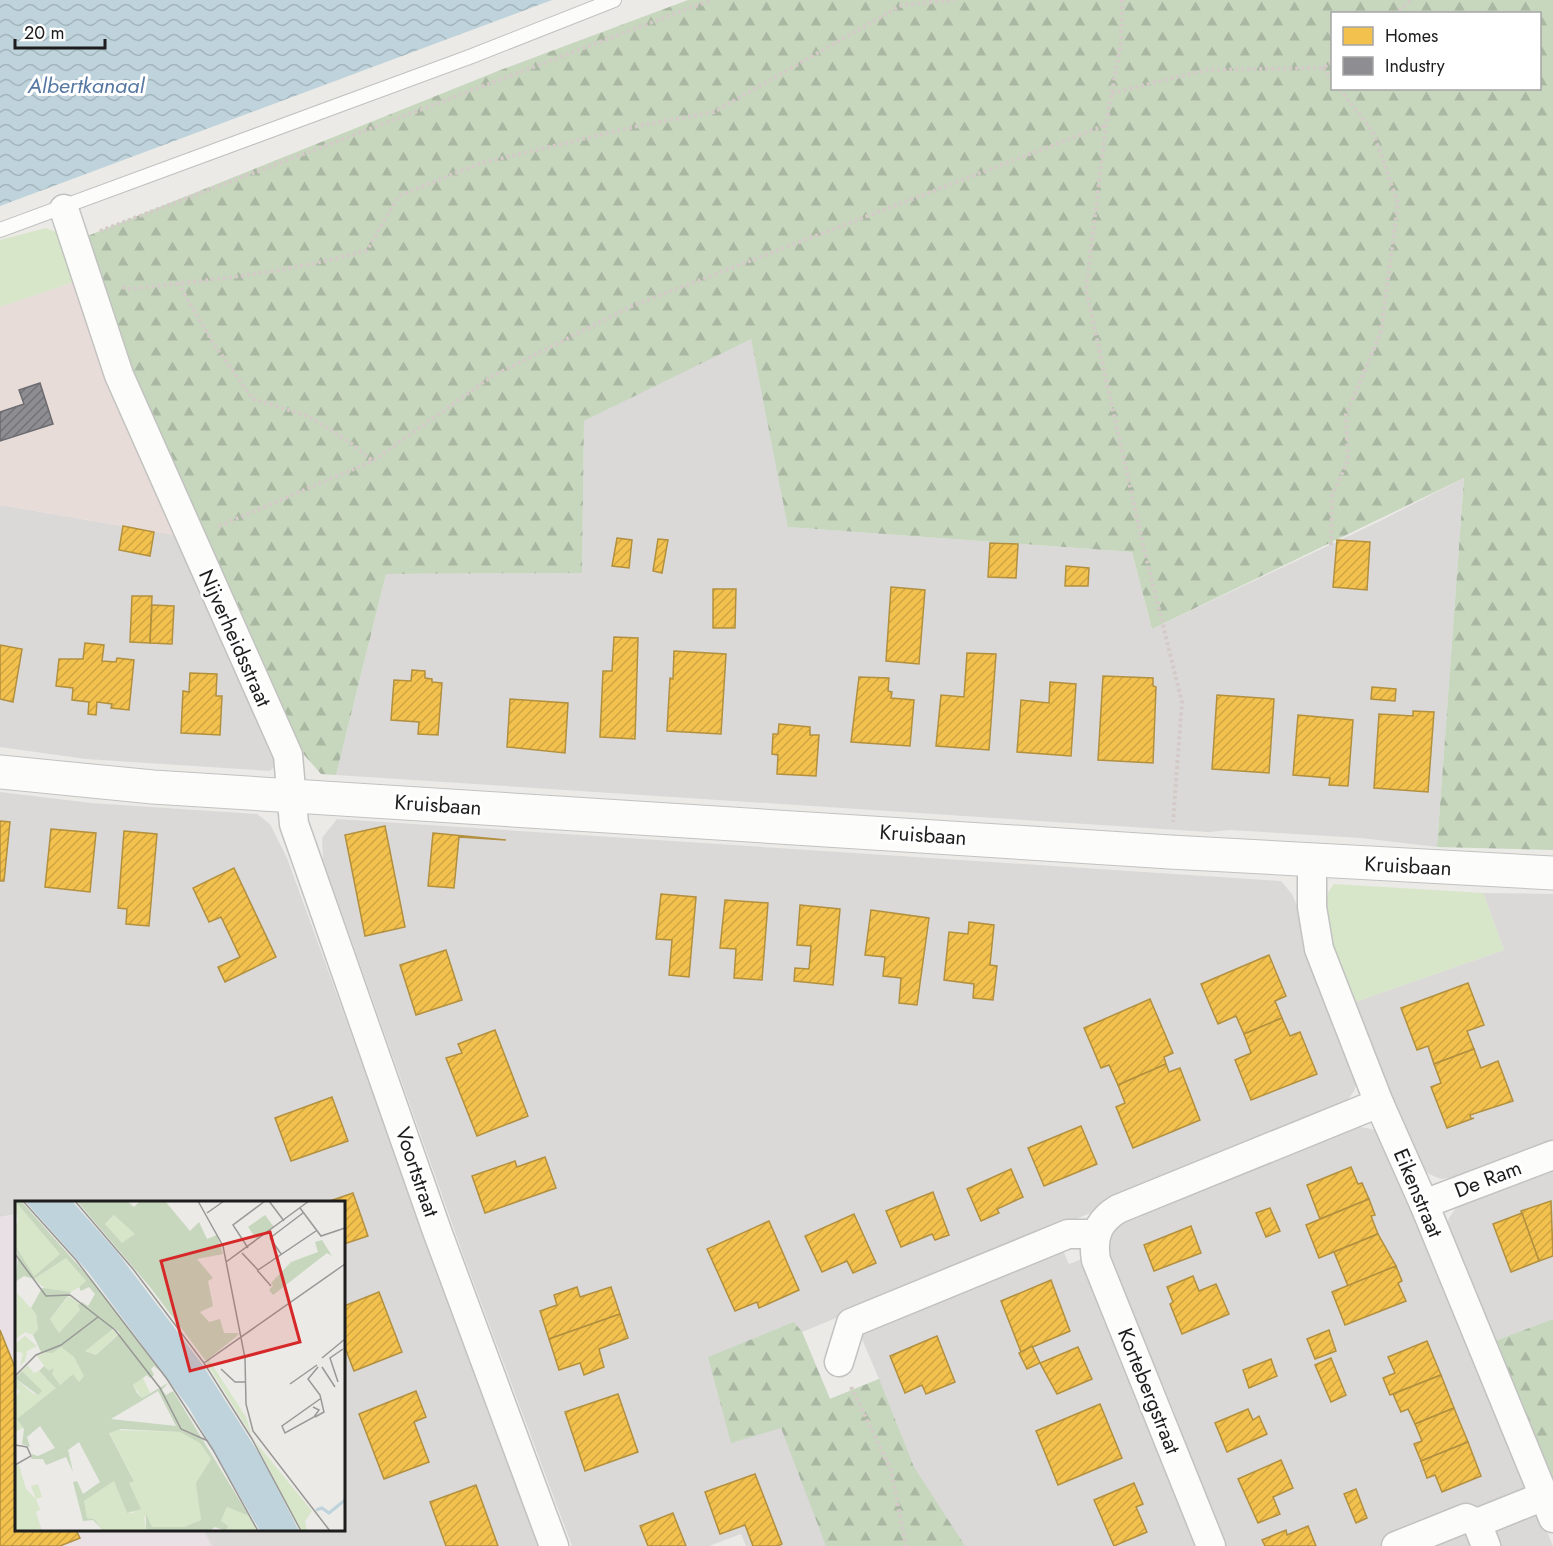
<svg xmlns="http://www.w3.org/2000/svg" width="1553" height="1546" viewBox="0 0 1553 1546" font-family="Jost,sans-serif">
	<defs>
		<pattern id="forest-firs" width="22" height="20" patternUnits="userSpaceOnUse" patternTransform="scale(1.5)"><rect width="22" height="20" fill="#c6d7be"/><path d="M5 1l3.5 6h-7zM16 11l3.5 6h-7z" fill="#aab8a3"/></pattern>
		<pattern id="water-waves" width="16" height="10" patternUnits="userSpaceOnUse" patternTransform="scale(1.5)"><rect width="16" height="10" fill="#bed3db"/><path d="M0 5q4-4 8 0t8 0" fill="none" stroke="#a3b5bc"/></pattern>
		<pattern id="homes-hatch" width="6" height="6" patternUnits="userSpaceOnUse" patternTransform="scale(1.5)"><rect width="6" height="6" fill="#f2c14e"/><path d="M-1 1l2-2M0 6l6-6M5 7l2-2" fill="none" stroke="#cfa544"/></pattern>
		<pattern id="industry-hatch" width="6" height="6" patternUnits="userSpaceOnUse" patternTransform="scale(1.5)"><rect width="6" height="6" fill="#8d8d92"/><path d="M-1 1l2-2M0 6l6-6M5 7l2-2" fill="none" stroke="#737377"/></pattern>
	</defs>
	<rect width="100%" height="100%" fill="#ebeae6"/>
	<!-- residential -->
	<g fill="#dad9d7">
		<polygon points="751,338 789,527 1132,552 1152,629 1378,522 1464,478 1437,847 1361,838 1230,830 1209,832 336,775 386,574 582,573 584,421"/>
		<polygon points="0,505 181,536 274,748 275,766 270,771 86,759 0,747"/>
		<polygon points="0,792 91,803 257,814 270,824 287,858 538,1546 212,1546 203,1530 344,1530 344,1202 16,1202 16,1214 0,1217"/>
		<polygon points="337,819 1281,881 1292,894 1298,908 1358,1079 1354,1091 1347,1101 1093,1212 802,1332 830,1399 879,1379 859,1332 1062,1248 1069,1264 1082,1259 1200,1546 746,1546 741,1534 709,1546 572,1546 464,1257 323,860 322,838"/>
		<polygon points="1483,893 1553,894 1553,1141 1456,1177 1441,1179 1429,1174 1421,1166 1352,1003 1504,950"/>
		<polygon points="1355,1126 1376,1130 1389,1146 1553,1546 1226,1546 1168,1397 1109,1262 1108,1231 1111,1226"/>
		<polygon points="1553,1166 1553,1319 1492,1342 1448,1226 1448,1220 1459,1203"/>
	</g>
	<!-- commercial -->
	<polygon fill="#e8dcd9" points="77,281 181,536 0,505 0,307"/>
	<!-- industrial -->
	<polygon fill="#e8e0e4" points="16,1214 16,1530 203,1530 212,1546 0,1546 0,1217"/>
	<!-- grass -->
	<g fill="#d7e5c8">
		<polygon points="46,228 63,235 77,281 0,307 0,240"/>
		<path d="M1334,884L1483,893L1504,950L1352,1003C1340,972 1308,915 1334,884Z"/>
	</g>
	<!-- forest -->
	<g fill="url(#forest-firs)" fill-rule="evenodd">
		<path d="M688,0H1553V850L1437,847L1464,478L1152,629L1132,552L788,527L751,339L584,421L582,573L386,574L336,775L321,774L298,748L75,241L503,69ZM1332,14H1540V88H1332Z"/>
		<polygon points="1553,1319 1553,1491 1492,1342"/>
		<polygon points="794,1322 802,1332 830,1399 879,1379 914,1467 965,1546 826,1546 781,1428 731,1443 708,1357"/>
	</g>
	<!-- water -->
	<polygon fill="url(#water-waves)" points="0,0 552,0 0,206"/>
	<!-- homes -->
	<g fill="url(#homes-hatch)" stroke="#b2903f" stroke-width="1.5">
		<polygon points="123,526 154,532 150,556 119,550"/>
		<polygon points="617,538 632,540 629,568 612,566"/>
		<polygon points="658,539 668,540 662,573 653,571"/>
		<polygon points="1337,540 1370,542 1367,590 1333,587"/>
		<polygon points="990,543 1018,544 1016,578 988,577"/>
		<polygon points="1066,566 1089,568 1088,586 1065,586"/>
		<polygon points="891,587 925,590 919,664 886,661"/>
		<polygon points="713,589 736,589 735,628 713,628"/>
		<polygon points="132,596 152,596 150,643 130,642"/>
		<polygon points="152,605 174,606 172,644 150,643"/>
		<polygon points="614,637 638,638 635,739 600,737 603,671 612,671"/>
		<polygon points="85,643 104,645 102,661 116,662 117,658 134,660 129,710 111,708 112,704 97,702 96,715 88,714 89,702 72,700 73,688 56,686 59,659 83,659"/>
		<polygon points="0,645 22,649 13,702 0,699"/>
		<polygon points="674,651 726,654 721,734 667,731 670,678 673,679"/>
		<polygon points="967,653 996,654 989,750 936,746 941,695 964,697"/>
		<polygon points="412,670 425,671 425,678 432,679 432,682 442,683 438,735 418,734 419,722 391,720 394,680 411,681"/>
		<polygon points="190,673 217,674 216,696 222,696 220,735 181,733 183,691 189,692"/>
		<polygon points="1103,676 1153,678 1153,686 1156,687 1153,763 1098,760"/>
		<polygon points="859,677 889,678 888,691 892,692 891,698 914,700 910,746 851,742"/>
		<polygon points="1050,682 1076,684 1071,756 1017,752 1021,700 1049,703"/>
		<polygon points="1372,687 1396,689 1395,701 1371,699"/>
		<polygon points="1217,695 1274,699 1269,773 1212,769"/>
		<polygon points="510,699 568,703 565,753 507,747"/>
		<polygon points="1413,711 1434,712 1428,792 1374,788 1379,714 1413,716"/>
		<polygon points="1298,715 1353,720 1348,786 1329,785 1330,778 1293,775"/>
		<polygon points="779,724 810,727 810,735 819,735 816,776 777,774 778,755 772,754 773,734 778,734"/>
		<polygon points="0,821 10,822 4,881 0,881"/>
		<polygon points="385,826 405,927 365,936 345,835"/>
		<polygon points="51,829 96,833 90,892 45,887"/>
		<polygon points="124,831 157,834 149,926 126,924 127,909 118,908"/>
		<polygon points="433,833 506,840 459,837 454,888 428,886"/>
		<polygon points="234,868 276,957 225,982 218,967 240,957 221,917 209,922 193,888"/>
		<polygon points="661,894 696,897 689,977 669,975 672,940 656,939"/>
		<polygon points="725,900 768,903 762,980 734,978 736,949 720,948"/>
		<polygon points="800,905 840,909 833,985 794,981 795,968 809,969 811,946 797,945"/>
		<polygon points="871,910 929,918 917,1005 899,1003 901,978 883,976 885,957 865,955"/>
		<polygon points="969,922 994,925 990,965 997,966 993,1000 973,998 974,984 944,980 949,932 968,934"/>
		<polygon points="446,950 462,1000 416,1015 400,965"/>
		<polygon points="1269,955 1286,996 1275,1001 1282,1018 1244,1034 1236,1016 1218,1024 1201,984"/>
		<polygon points="1468,983 1484,1025 1467,1031 1474,1049 1434,1064 1428,1046 1417,1050 1401,1008"/>
		<polygon points="1150,999 1173,1053 1164,1057 1166,1064 1118,1085 1109,1065 1101,1068 1084,1028"/>
		<polygon points="1282,1018 1290,1036 1300,1032 1317,1074 1251,1100 1235,1060 1251,1053 1244,1034"/>
		<polygon points="495,1030 528,1116 477,1136 446,1058 462,1053 458,1044"/>
		<polygon points="1474,1049 1481,1068 1498,1061 1513,1101 1470,1115 1471,1119 1474,1118 1447,1128 1431,1087 1441,1083 1434,1064"/>
		<polygon points="1166,1064 1169,1072 1180,1068 1200,1120 1133,1148 1116,1107 1125,1103 1118,1085"/>
		<polygon points="332,1097 348,1141 291,1161 275,1118"/>
		<polygon points="1081,1126 1097,1164 1044,1186 1028,1148"/>
		<polygon points="545,1157 556,1188 485,1213 472,1176 515,1161 517,1167"/>
		<polygon points="1351,1167 1358,1184 1362,1183 1369,1199 1320,1219 1307,1185"/>
		<polygon points="1011,1169 1023,1197 997,1209 999,1213 981,1221 967,1189"/>
		<polygon points="933,1192 949,1235 935,1240 932,1234 901,1247 886,1211"/>
		<polygon points="353,1193 368,1236 344,1244 344,1202 327,1202"/>
		<polygon points="1369,1199 1375,1215 1371,1216 1378,1234 1319,1258 1306,1225"/>
		<polygon points="1551,1201 1553,1256 1539,1261 1521,1211"/>
		<polygon points="1270,1208 1280,1231 1266,1237 1256,1213"/>
		<polygon points="1522,1213 1539,1261 1511,1272 1493,1224"/>
		<polygon points="854,1214 876,1263 853,1273 847,1261 822,1272 805,1236"/>
		<polygon points="769,1221 799,1290 759,1308 757,1302 735,1311 707,1249"/>
		<polygon points="1191,1226 1201,1253 1154,1271 1144,1245"/>
		<polygon points="1378,1234 1396,1266 1348,1286 1334,1252"/>
		<polygon points="1396,1266 1402,1281 1398,1283 1406,1301 1345,1325 1332,1292"/>
		<polygon points="1193,1276 1199,1291 1216,1284 1229,1314 1182,1334 1170,1304 1173,1302 1167,1287"/>
		<polygon points="1051,1280 1070,1331 1021,1352 1001,1301"/>
		<polygon points="577,1287 580,1297 611,1287 620,1314 549,1339 540,1311 557,1305 554,1295"/>
		<polygon points="379,1292 402,1352 354,1371 344,1345 344,1306"/>
		<polygon points="620,1314 628,1338 599,1349 604,1367 584,1375 580,1363 559,1370 549,1339"/>
		<polygon points="0,1330 16,1370 16,1530 76,1530 80,1538 60,1546 0,1546"/>
		<polygon points="1329,1330 1336,1351 1315,1359 1307,1339"/>
		<polygon points="937,1336 955,1382 926,1394 922,1385 905,1393 890,1356"/>
		<polygon points="1427,1341 1441,1375 1390,1395 1383,1378 1395,1373 1388,1357"/>
		<polygon points="1032,1346 1040,1363 1027,1369 1019,1353"/>
		<polygon points="1078,1347 1092,1379 1057,1394 1040,1363"/>
		<polygon points="1331,1358 1346,1395 1331,1402 1315,1365"/>
		<polygon points="1271,1359 1277,1376 1249,1388 1243,1370"/>
		<polygon points="1441,1375 1454,1408 1415,1424 1408,1409 1401,1412 1393,1394"/>
		<polygon points="416,1391 426,1417 414,1422 429,1462 384,1479 359,1414"/>
		<polygon points="618,1394 638,1452 585,1471 565,1412"/>
		<polygon points="1100,1404 1122,1458 1058,1485 1036,1431"/>
		<polygon points="1454,1408 1468,1442 1421,1461 1414,1444 1422,1441 1415,1424"/>
		<polygon points="1248,1409 1253,1420 1259,1416 1267,1434 1227,1452 1215,1423"/>
		<polygon points="1468,1442 1481,1476 1442,1492 1435,1475 1427,1478 1421,1461"/>
		<polygon points="1281,1460 1293,1488 1273,1497 1280,1514 1258,1523 1238,1479"/>
		<polygon points="755,1474 782,1544 778,1546 753,1546 745,1525 720,1534 705,1492"/>
		<polygon points="1134,1483 1143,1504 1136,1507 1147,1532 1114,1546 1094,1500"/>
		<polygon points="476,1485 498,1546 446,1546 430,1502"/>
		<polygon points="1356,1489 1367,1518 1356,1523 1344,1494"/>
		<polygon points="673,1513 686,1546 648,1546 640,1526"/>
		<polygon points="1308,1526 1316,1546 1265,1546 1262,1540 1286,1530 1287,1535"/>
	</g>
	<!-- industry -->
	<polygon fill="url(#industry-hatch)" stroke="#6b6b6f" stroke-width="1.5" points="40,383 53,424 0,441 0,412 24,404 19,390"/>
	<g fill="none" stroke-linecap="round" stroke-linejoin="round">
		<!-- service casing -->
		<g stroke="#c2c2c0" stroke-width="16">
			<polyline id="service" points="0,230 472,56 614,0"/>
		</g>
		<!-- minor casing -->
		<g stroke="#c2c2c0" stroke-width="31">
			<g id="minor">
				<polyline points="64,209 119,375 288,755 294,824 437,1231 554,1546"/>
				<polyline points="1312,861 1312,907 1319,949 1379,1103 1424,1204 1553,1518"/>
				<polyline points="1424,1204 1553,1155"/>
				<polyline points="839,1362 851,1323 1068,1234 1095,1234"/>
				<polyline points="1477,1523 1486,1546"/>
				<path d="M1211,1546L1096,1260C1092,1237 1098,1221 1118,1209L1379,1103"/>
				<polyline points="1396,1546 1466,1518 1477,1523 1544,1496"/>
			</g>
		</g>
		<!-- tertiary casing -->
		<g stroke="#c2c2c0" stroke-width="35">
			<polyline id="tertiary" points="0,772 153,787 1170,852 1553,873"/>
		</g>
		<!-- path -->
		<g stroke="#d4cac7" stroke-width="4" stroke-dasharray="3 3" stroke-linecap="butt">
			<polyline points="1122,0 1121,42 1106,125 1086,290 1144,549 1182,702 1173,822"/>
			<polyline points="1394,14 1412,0"/>
			<polyline points="1323,68 1332,80"/>
			<polyline points="1112,93 1206,70 1323,68 1332,61"/>
			<polyline points="100,231 711,0"/>
			<polyline points="178,283 215,346 253,399 308,416 348,441 373,461"/>
			<path d="M122,287L129,289C209,280 290,273 367,250L399,196L478,164L633,127L714,112L902,5L955,0"/>
			<polyline points="219,526 373,461 491,377 632,306 1106,125"/>
			<polyline points="1331,545 1332,496 1348,460 1346,415 1381,332 1398,203 1373,132 1339,88"/>
			<polyline points="851,1387 891,1470 906,1546"/>
		</g>
		<!-- service -->
		<use href="#service" stroke="#fcfcfb" stroke-width="14"/>
		<!-- minor -->
		<use href="#minor" stroke="#fcfcfb" stroke-width="28"/>
		<!-- tertiary -->
		<use href="#tertiary" stroke="#fcfcfb" stroke-width="33"/>
	</g>
	<g text-anchor="middle" dominant-baseline="central" stroke-width="6" stroke-linejoin="round" paint-order="stroke">
		<!-- street labels -->
		<g font-size="21" fill="#1d1d1d" stroke="#fff">
			<text transform="translate(235 638) rotate(66)">Nijverheidsstraat</text>
			<text transform="translate(438 805) rotate(4)">Kruisbaan</text>
			<text transform="translate(923 835) rotate(4)">Kruisbaan</text>
			<text transform="translate(1408 866) rotate(3)">Kruisbaan</text>
			<text transform="translate(417 1172) rotate(71)">Voortstraat</text>
			<text transform="translate(1488 1179) rotate(-21)">De Ram</text>
			<text transform="translate(1418 1193) rotate(67)">Eikenstraat</text>
			<text transform="translate(1149 1391) rotate(68)">Kortebergstraat</text>
		</g>
		<!-- water labels -->
		<g font-size="22" font-style="italic" fill="#5577a1" stroke="#fff">
			<text x="86" y="85">Albertkanaal</text>
		</g>
	</g>
	<!-- overview -->
	<g transform="translate(15 1201)">
		<rect width="330" height="330" fill="#ebeae6"/>
		<path d="M0,0L45,53L19,75L0,44V23L3,21ZM100,14L121,34L107,42L90,23ZM51,57L71,80L64,86L56,91L33,90L19,78ZM2,92L21,113L23,128L18,134L10,131L0,139ZM54,95L65,103V109L44,132L35,118ZM97,128L103,133L81,154L69,149ZM10,135L22,145L12,150L10,160L5,165L8,152L0,150V143ZM46,146L59,156L70,175L64,181L58,173L45,184L37,173L39,168L34,171L22,155ZM194,159L231,216L237,235L191,161ZM12,164L19,172L24,170L30,177L33,174L42,187L3,218L8,227L0,231V196L5,191L0,186V177L17,192L23,194L26,190L7,170ZM128,177L135,192L127,197L118,184ZM97,229L165,231L186,242L196,258L183,279L186,319L169,326H137L129,314L131,330H89L79,318L72,317L69,300L99,280L112,312H119L114,282L119,279L94,231ZM239,239L297,310L290,320L292,330H286ZM4,264L11,288L21,298L16,285L23,283L27,296L21,298L25,309L21,311L27,330H0V265ZM212,306L234,315L242,330H211L212,325L206,321Z" fill="#d7e5c8"/>
		<path d="M0,0H6L78,81L145,170L139,165L136,168L139,174L135,177L132,174L118,184L122,192L127,197L153,182L147,189L151,194L158,190L234,315L212,306L206,320L213,325L211,330L200,326L194,330H131V313L137,326H169L186,319L181,282L196,258L185,242L165,231L106,228L94,232L119,280L114,282L126,308L112,312L99,280L69,300L72,317L79,318L89,330L78,319L68,320L58,281L62,280L68,293L85,281L64,241L53,249L58,271L51,256L31,264L28,258H16L17,253L23,255L40,247L25,225L12,236L15,246L7,243L9,228L2,218L41,187L24,170L29,165L34,170L39,167L37,173L45,184L58,173L64,181L69,175L59,156L46,146L37,152L26,151L18,134L23,128L21,113L16,107L27,87L56,91L35,118L44,132L65,109L63,104L67,101L73,105L80,93L74,86L66,90L64,86L71,80L51,57L19,78L9,75L0,81L3,57L0,44L19,75L45,53ZM99,127L105,132L81,154L70,150ZM143,190L161,225L96,218ZM62,0H112L119,6L125,0H150L175,30L184,21L192,38L202,34L208,53L182,58L198,77L193,80L198,105L185,111L194,121L205,118L209,132H224L222,135L191,160L135,86ZM99,14L120,33L107,42L90,23ZM250,14L259,26L242,39L233,26ZM307,39L317,55L312,52L258,94L254,89L258,85L256,82L276,61L303,51L300,41ZM7,170L27,190L23,194L0,177Z" fill="#c6d7be" fill-rule="evenodd"/>
		<path d="M10,0H57L102,51L187,163L248,259L284,330H245L174,207L74,72Z" fill="#bed3db"/>
		<path fill="none" stroke="#bed3db" stroke-width="3" d="M301,309L307,307L314,312L330,299"/>
		<path fill="none" stroke="#999896" stroke-width="1.5" d="M8,0L61,59L152,178L198,249L243,330M60,0L118,68L189,162L237,238L286,330M183,0L208,45L230,157L231,203L238,230L315,330M254,0L269,20M285,7L306,35L330,27M192,12L209,0M255,37L288,12M255,37L266,53M233,47L218,24L250,0M227,52L243,69L301,30M0,53L31,95L55,94L100,129L145,187L166,228L193,240M211,61L294,0M242,69L256,85M307,157L330,138M189,162L330,63M307,166L320,186M206,168L220,181H230M0,175L21,154L46,144L83,116M323,181L315,157L328,148M275,183L302,164M298,206L304,209L299,216L270,232L267,225L305,198M300,216L309,211L305,194L293,178L303,166M0,244L12,246L16,255L0,264"/>
		<path fill="#d62828" fill-opacity="0.15" stroke="#d62828" stroke-width="3" d="M255,31L285,141L175,170L146,60Z"/>
		<rect width="330" height="330" fill="none" stroke="#1d1d1d" stroke-width="3"/>
	</g>
	<!-- legend -->
	<rect x="1331" y="12" width="210" height="78" fill="#ffffff" stroke="#a5a5a5" stroke-width="1.5"/>
	<rect x="1343" y="27" width="30" height="18" fill="#f2c14e" stroke="#a5a5a5" stroke-width="1.5"/>
	<text x="1385" y="42" font-size="18" fill="#1d1d1d">Homes</text>
	<rect x="1343" y="57" width="30" height="18" fill="#8d8d92" stroke="#a5a5a5" stroke-width="1.5"/>
	<text x="1385" y="72" font-size="18" fill="#1d1d1d">Industry</text>
	<!-- scale -->
	<path d="M15 39v9h90v-9" fill="none" stroke="#1d1d1d" stroke-width="3"/>
	<text x="24" y="39" font-size="18" fill="#1d1d1d" stroke="#ffffff" stroke-width="4.5" paint-order="stroke">20 m</text>
</svg>
